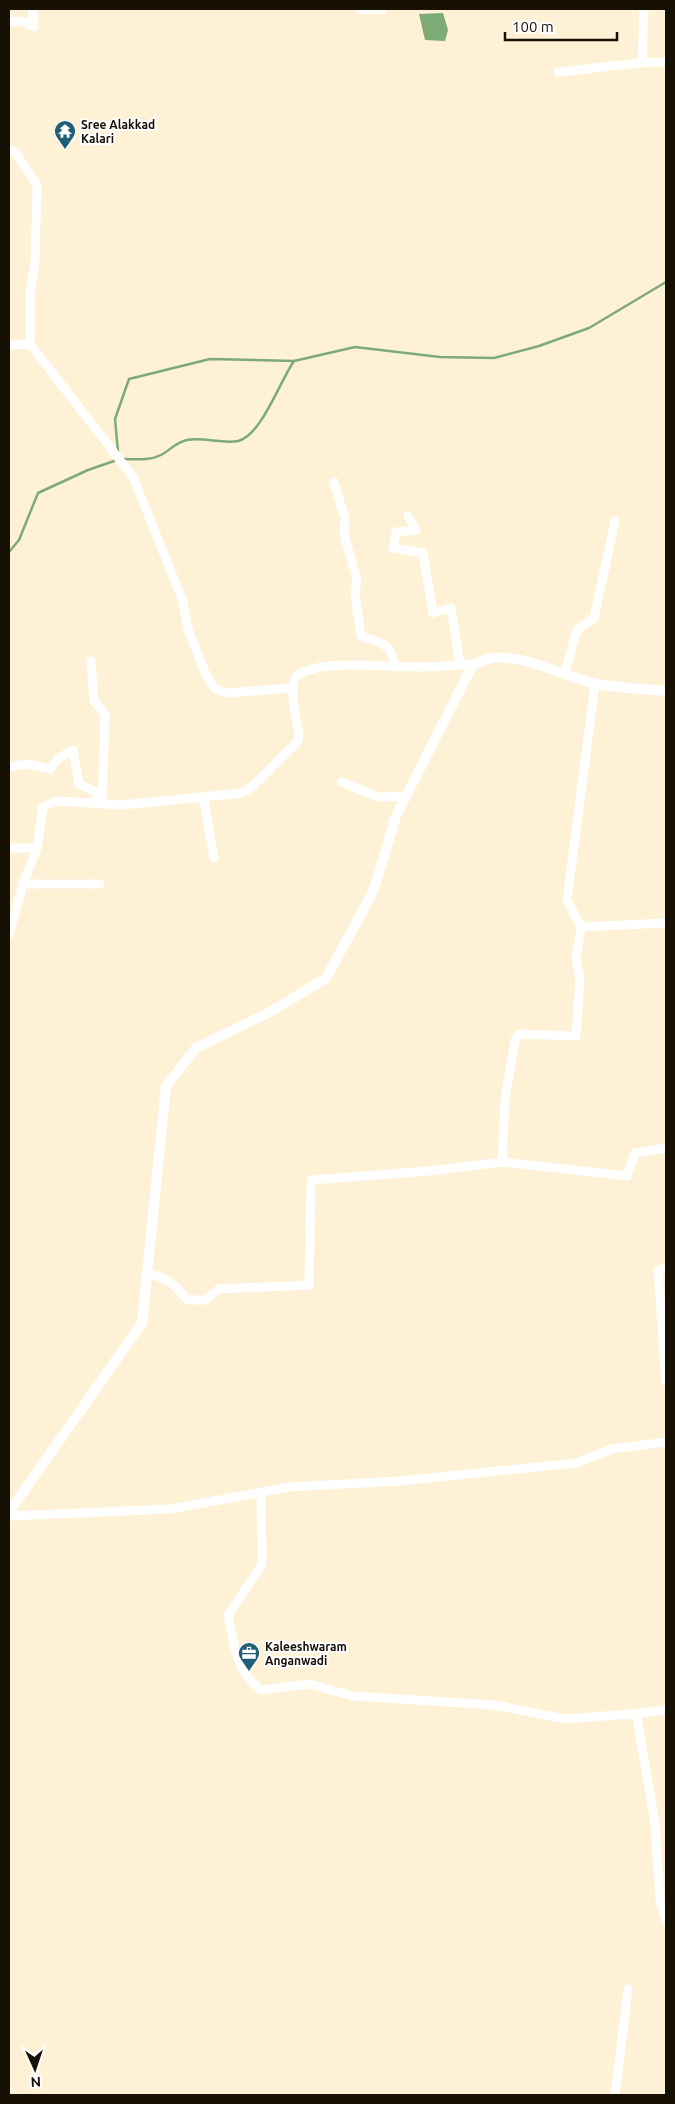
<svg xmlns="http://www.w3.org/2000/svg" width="675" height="2104" viewBox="0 0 675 2104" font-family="Ubuntu,sans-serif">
	<rect width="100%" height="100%" fill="#fef1d6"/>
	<!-- water -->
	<polygon fill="#7cab75" points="443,13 448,30 445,41 425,40 419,14"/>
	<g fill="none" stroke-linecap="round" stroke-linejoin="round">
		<!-- stream -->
		<g stroke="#7cab75" stroke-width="2.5">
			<polyline points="118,452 115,419 129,379 210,359 294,361"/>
			<path d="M123,459C135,459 149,461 161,455C171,450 174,443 187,440C204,437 222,444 238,441C261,436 280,381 294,361L355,347L440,357L494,358L539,346L589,328L666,282"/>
			<polyline points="9,552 19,540 38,493 88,470 117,460"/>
		</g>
		<!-- minor -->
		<g stroke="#fff" stroke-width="9">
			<polyline points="360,9 383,9"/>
			<polyline points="9,22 22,21 34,27 32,9"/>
			<polyline points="642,62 644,9"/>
			<path d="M558,72C594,69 630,62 666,62"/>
			<polyline points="9,149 16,153 37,185 35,263 30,293 30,344 133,477 182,599 188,629 206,675 215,689 226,693 292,688"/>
			<polyline points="9,345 30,344"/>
			<path d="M334,482L345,519L344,535L357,580L355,594L361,636C381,643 393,643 394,667"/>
			<polyline points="408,516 416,530 396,532 393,548 423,553 433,613 451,608 460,664"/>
			<polyline points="91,661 94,701 105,714 102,804"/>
			<polyline points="565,673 577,630 594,618 615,521"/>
			<polyline points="9,767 28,764 50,769 57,759 73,750 79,784 94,791 101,804"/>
			<polyline points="342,782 378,797 406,796"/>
			<polyline points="203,796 214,858"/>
			<polyline points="9,848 37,848"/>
			<polyline points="23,884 100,884"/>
			<polyline points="581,927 666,923"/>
			<path d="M9,934L23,884L37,848L43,807L56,801L122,805L242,793L253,786L298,741L299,736C297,723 288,685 296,677C314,658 392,667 418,667C437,667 456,665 475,664"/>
			<polyline points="502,1162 627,1176 635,1153 666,1148"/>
			<polyline points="666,1268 658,1270 666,1382"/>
			<path d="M146,1273C168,1278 174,1283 187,1300H205L219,1289L309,1285L311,1180L429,1171L502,1162L505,1099L515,1040L520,1034L576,1036L580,979L576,959L581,927L567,900L595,684"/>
			<path d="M261,1493L262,1564L228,1615C234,1644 236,1671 261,1690L309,1684L353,1696L494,1705L565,1719L630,1714L637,1718L655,1823L660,1901L666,1921"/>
			<polyline points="9,1516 171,1509 289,1487 400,1481 576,1463 612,1449 666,1442"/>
			<polyline points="630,1714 666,1710"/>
			<polyline points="615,2095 628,1989"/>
		</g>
		<!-- tertiary -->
		<path stroke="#fff" stroke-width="10" d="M9,1512L142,1323L166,1086L196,1048L272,1011L326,978L373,892L396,816L471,668C501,639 563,678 597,684C619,688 643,689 666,691"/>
	</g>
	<!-- icons -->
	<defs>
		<g id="temple-pin" transform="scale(1.125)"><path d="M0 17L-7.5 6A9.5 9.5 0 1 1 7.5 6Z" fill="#215f76" stroke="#fff"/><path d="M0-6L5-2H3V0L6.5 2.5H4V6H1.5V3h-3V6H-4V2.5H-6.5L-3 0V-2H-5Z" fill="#fff"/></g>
		<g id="office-pin" transform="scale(1.125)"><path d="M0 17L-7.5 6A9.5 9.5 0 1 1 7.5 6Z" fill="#215f76" stroke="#fff"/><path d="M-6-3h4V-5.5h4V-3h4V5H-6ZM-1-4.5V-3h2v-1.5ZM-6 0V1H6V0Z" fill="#fff"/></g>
	</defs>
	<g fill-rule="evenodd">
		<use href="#temple-pin" x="65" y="131"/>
		<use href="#office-pin" x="249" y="1653"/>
	</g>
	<g text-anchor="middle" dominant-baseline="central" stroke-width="4" stroke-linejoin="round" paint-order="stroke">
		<!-- poi labels -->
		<g font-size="12" font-weight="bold" fill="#161005" stroke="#fff" text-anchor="start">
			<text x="81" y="124">Sree Alakkad<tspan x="81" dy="14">Kalari</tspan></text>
			<text x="265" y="1646">Kaleeshwaram<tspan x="265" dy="14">Anganwadi</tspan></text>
		</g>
	</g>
	<!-- border -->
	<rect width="675" height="2104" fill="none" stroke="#161005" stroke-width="20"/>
	<!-- north arrow -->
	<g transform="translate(35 2069) rotate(177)" stroke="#ffffff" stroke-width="4" paint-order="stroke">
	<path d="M0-4L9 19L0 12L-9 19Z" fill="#161005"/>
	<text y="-8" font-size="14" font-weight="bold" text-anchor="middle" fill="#161005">N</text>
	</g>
	<!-- scale -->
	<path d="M505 32v8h112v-8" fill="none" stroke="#161005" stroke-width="2.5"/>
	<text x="512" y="32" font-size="15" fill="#161005" stroke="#ffffff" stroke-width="4" paint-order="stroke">100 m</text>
</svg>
